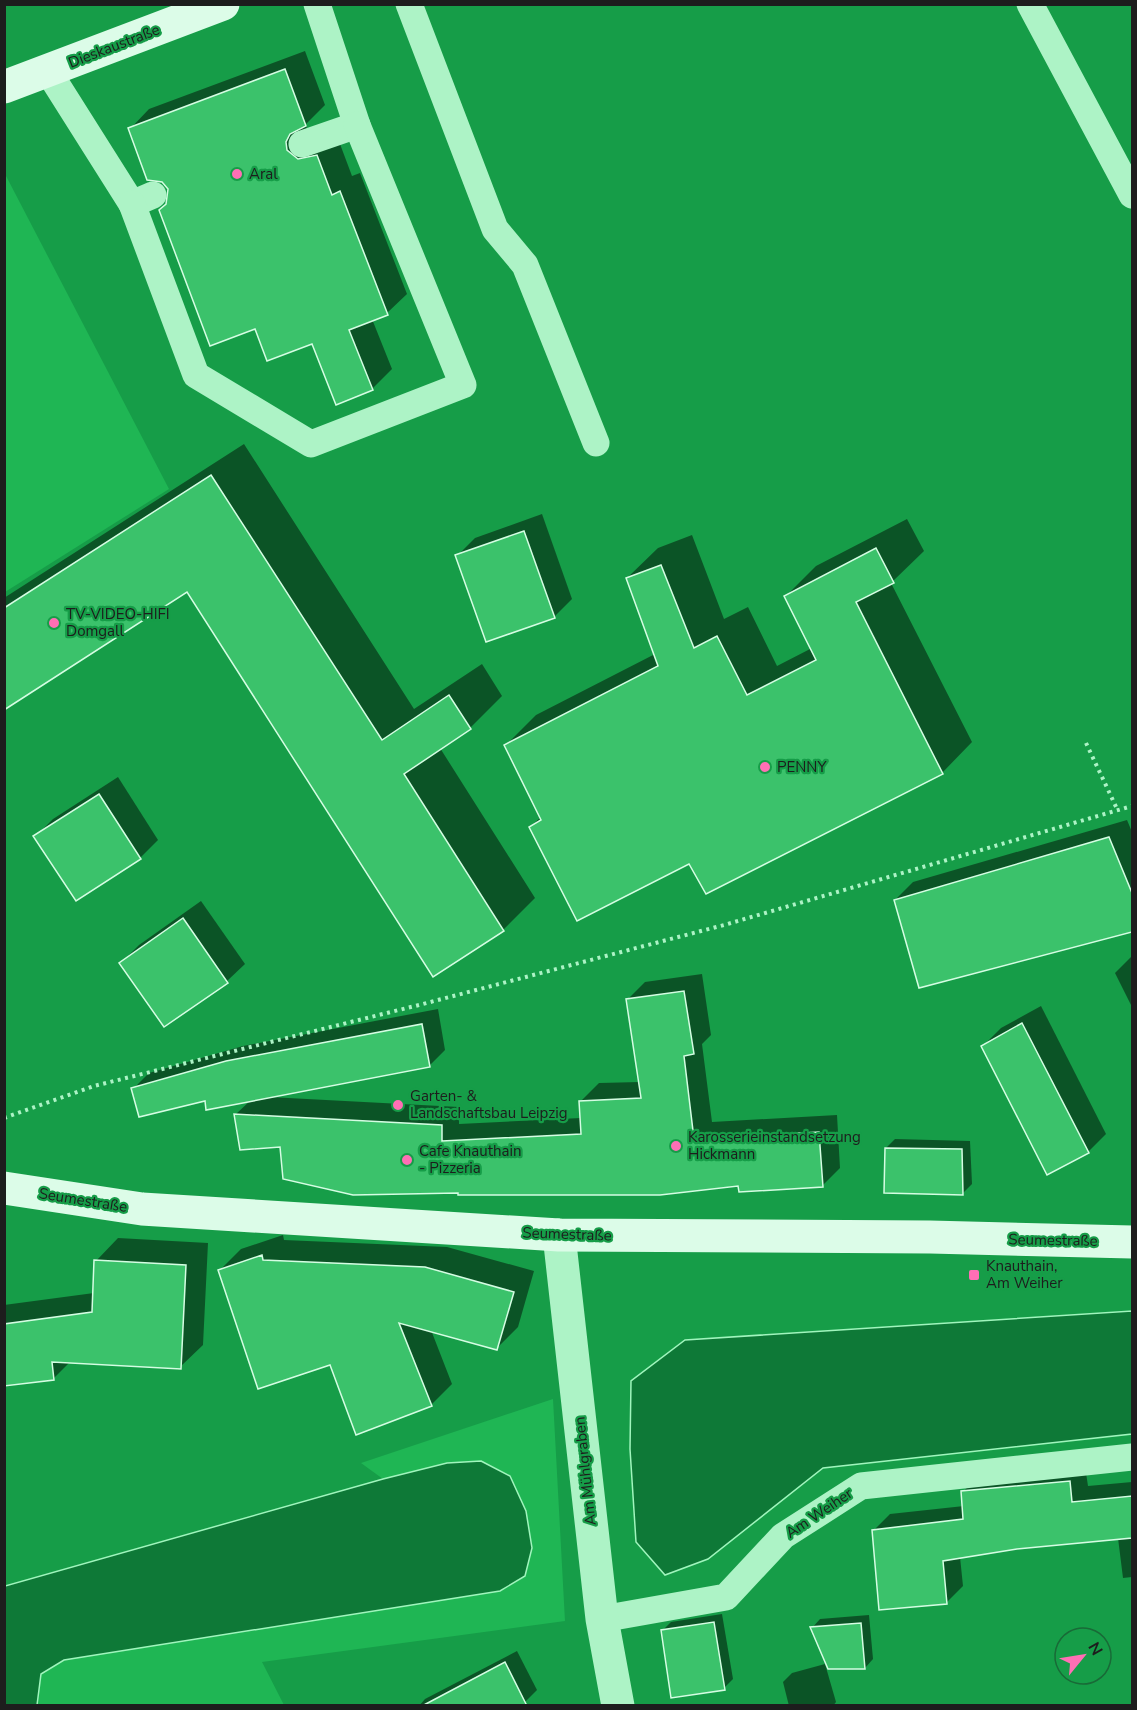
<svg xmlns="http://www.w3.org/2000/svg" width="1137" height="1710" viewBox="0 0 1137 1710" font-family="'Nunito Sans',sans-serif">
	<rect width="100%" height="100%" fill="#169d48"/>
	<!-- green -->
	<g fill="#1fb654">
		<polygon points="5,174 169,489 5,592 4,592"/>
		<polygon points="553,1399 565,1621 262,1662 284,1705 37,1706 41,1674 64,1660 501,1591 525,1576 510,1476 481,1461 447,1463 383,1479 361,1463"/>
	</g>
	<!-- water -->
	<g fill="#0e7937" stroke="#a0f5bd" stroke-width="1.5">
		<polygon points="1132,1311 1132,1434 823,1468 708,1559 665,1575 636,1542 630,1449 631,1381 685,1340"/>
		<polygon points="481,1461 510,1476 526,1511 532,1548 525,1576 500,1591 64,1660 41,1674 37,1705 5,1705 5,1586 383,1479 447,1463"/>
	</g>
	<!-- shadow -->
	<g fill="#0007">
		<polygon points="305,51 325,105 306,124 307,130 337,136 352,176 360,173 407,294 387,313 372,319 392,369 372,389 313,342 255,327 168,203 169,189 130,129 149,109"/>
		<polygon points="244,444 414,709 482,664 502,696 470,728 440,748 535,898 503,930 187,590 4,708 4,598"/>
		<polygon points="542,514 572,599 554,617 457,556 475,538"/>
		<polygon points="907,519 924,551 891,583 972,742 942,773 530,827 541,817 506,745 536,715 655,654 627,578 658,548 692,535 724,619 748,607 777,666 812,648 786,596 816,566"/>
		<polygon points="118,777 158,840 140,858 35,837 53,819"/>
		<polygon points="1127,820 1132,832 1132,930 920,986 895,900 913,882"/>
		<polygon points="201,901 245,964 227,981 121,963 139,945"/>
		<polygon points="1132,956 1132,1007 1115,973"/>
		<polygon points="702,974 711,1035 702,1044 712,1122 837,1115 840,1168 822,1186 740,1184 459,1191 282,1145 236,1114 251,1100 206,1099 133,1089 149,1073 243,1046 438,1009 445,1050 430,1065 269,1097 459,1107 459,1124 581,1118 581,1101 599,1083 640,1082 627,1000 645,982"/>
		<polygon points="1041,1006 1106,1134 1088,1152 983,1046 1001,1028"/>
		<polygon points="895,1139 970,1141 972,1184 963,1193 886,1148"/>
		<polygon points="283,1235 284,1240 447,1247 534,1271 518,1327 497,1348 431,1330 452,1384 431,1405 331,1363 220,1270 241,1249"/>
		<polygon points="118,1238 208,1243 203,1345 180,1367 71,1361 54,1378 4,1385 4,1305 94,1293 96,1261"/>
		<polygon points="1085,1466 1088,1486 1132,1482 1132,1577 1123,1578 1118,1538 1017,1548 960,1557 963,1586 947,1602 873,1531 890,1514 964,1506 963,1492 979,1475"/>
		<polygon points="722,1614 733,1679 724,1688 662,1631 671,1622"/>
		<polygon points="869,1615 873,1659 865,1668 812,1628 820,1619"/>
		<polygon points="517,1651 537,1690 525,1702 518,1706 419,1706 425,1699"/>
		<polygon points="825,1664 836,1702 833,1706 789,1706 783,1682 792,1673"/>
	</g>
	<!-- building -->
	<g fill="#3bc26b" stroke="#d5fde3" stroke-width="1.5">
		<polygon points="285,69 306,126 290,134 286,142 287,150 298,159 317,155 332,195 340,191 388,315 349,330 373,390 336,405 312,344 267,361 255,329 210,346 159,210 166,204 168,189 162,182 147,180 128,128"/>
		<polygon points="211,475 382,740 449,695 471,729 404,774 504,931 433,977 187,592 4,710 4,608"/>
		<polygon points="524,531 555,618 486,642 455,555"/>
		<polygon points="876,548 894,583 856,602 943,774 706,894 689,864 577,921 529,827 541,820 504,745 658,666 626,578 661,565 694,648 717,636 747,695 816,660 784,596"/>
		<polygon points="99,794 141,859 76,901 33,836"/>
		<polygon points="1109,837 1132,893 1132,932 919,988 894,900"/>
		<polygon points="183,918 228,983 164,1027 119,963"/>
		<polygon points="684,991 694,1054 684,1056 694,1139 819,1132 823,1187 739,1192 738,1186 660,1195 458,1195 458,1193 353,1195 283,1179 280,1147 240,1150 234,1114 442,1125 442,1141 581,1134 579,1101 641,1098 626,999"/>
		<polygon points="1022,1023 1089,1153 1047,1175 981,1046"/>
		<polygon points="422,1024 430,1067 206,1110 205,1101 139,1117 131,1088 226,1061"/>
		<polygon points="885,1148 962,1149 963,1195 884,1193"/>
		<polygon points="262,1255 263,1260 425,1267 514,1292 497,1350 399,1323 432,1406 356,1435 330,1365 258,1389 218,1270"/>
		<polygon points="94,1260 186,1265 181,1369 52,1362 54,1380 4,1386 4,1324 92,1312"/>
		<polygon points="1070,1481 1072,1502 1132,1496 1132,1538 1017,1549 943,1561 947,1604 879,1610 872,1530 963,1519 961,1491"/>
		<polygon points="714,1622 725,1690 671,1698 661,1630"/>
		<polygon points="861,1623 865,1669 828,1669 810,1627"/>
		<polygon points="505,1662 527,1706 422,1706"/>
	</g>
	<g fill="none" stroke-linecap="round" stroke-linejoin="round">
		<!-- path -->
		<g stroke="#adf3c6" stroke-width="4" stroke-dasharray="3 4.5" stroke-linecap="butt">
			<polyline points="1086,743 1118,811"/>
			<polyline points="4,1118 94,1086 419,1005 724,925 1132,806"/>
		</g>
		<!-- lane -->
		<g stroke="#adf3c6" stroke-width="27">
			<polyline points="409,4 495,229 525,265 596,443"/>
			<polyline points="1030,4 1132,195"/>
			<polyline points="48,71 132,204 153,195"/>
			<polyline points="302,144 357,125 317,4"/>
			<polyline points="132,204 196,375 311,444 463,385 357,125"/>
			<polyline points="602,1619 726,1597 783,1536 861,1486 1132,1457"/>
		</g>
		<!-- street -->
		<polyline stroke="#adf3c6" stroke-width="33" points="559,1235 602,1619 618,1706"/>
		<!-- secondary -->
		<g stroke="#dcfce8" stroke-width="33">
			<polyline points="4,87 223,4"/>
			<polyline points="4,1188 142,1209 559,1235 930,1237 1132,1242"/>
		</g>
	</g>
	<!-- markers -->
	<g fill="#ff6fb5" stroke="#169d48" stroke-width="2">
		<circle cx="237" cy="174" r="6"/>
		<circle cx="54" cy="623" r="6"/>
		<circle cx="765" cy="767" r="6"/>
		<circle cx="398" cy="1105" r="6"/>
		<circle cx="676" cy="1146" r="6"/>
		<circle cx="407" cy="1160" r="6"/>
		<rect x="968" y="1269" width="12" height="12" rx="3"/>
	</g>
	<g text-anchor="middle" dominant-baseline="central" stroke-width="4.5" stroke-linejoin="round" paint-order="stroke">
		<!-- street labels -->
		<g font-size="15" fill="#1d1d1d" stroke="#169d48">
			<text transform="translate(114 46) rotate(-21)">Dieskaustraße</text>
			<text transform="translate(83 1200) rotate(9)">Seumestraße</text>
			<text transform="translate(567 1234) rotate(2)">Seumestraße</text>
			<text transform="translate(1053 1240) rotate(1)">Seumestraße</text>
			<text transform="translate(585 1471) rotate(-96)">Am Mühlgraben</text>
			<text transform="translate(819 1513) rotate(-34)">Am Weiher</text>
		</g>
		<!-- poi labels -->
		<g font-size="15" fill="#1d1d1d" stroke="#169d48" text-anchor="start">
			<text x="249" y="174">Aral</text>
			<text x="66" y="614">TV-VIDEO-HIFI<tspan x="66" dy="17">Domgall</tspan></text>
			<text x="777" y="767">PENNY</text>
			<text x="410" y="1096">Garten- &amp;<tspan x="410" dy="17">Landschaftsbau Leipzig</tspan></text>
			<text x="688" y="1137">Karosserieinstandsetzung<tspan x="688" dy="17">Hickmann</tspan></text>
			<text x="419" y="1151">Cafe Knauthain<tspan x="419" dy="17">- Pizzeria</tspan></text>
			<text x="986" y="1266">Knauthain,<tspan x="986" dy="17">Am Weiher</tspan></text>
		</g>
	</g>
	<!-- border -->
	<rect width="1137" height="1710" fill="none" stroke="#1d1d1d" stroke-width="12"/>
	<!-- north arrow -->
	<g transform="translate(1083 1656) rotate(60)"><circle r="28" fill="#169d48" stroke="#196a37" stroke-width="1.5"/>
	<path d="M0-4.5L10 22L0 15L-10 22Z" fill="#ff6fb5"/>
	<text y="-9" font-size="16" font-weight="bold" text-anchor="middle" fill="#1d1d1d">N</text>
	</g>
</svg>
